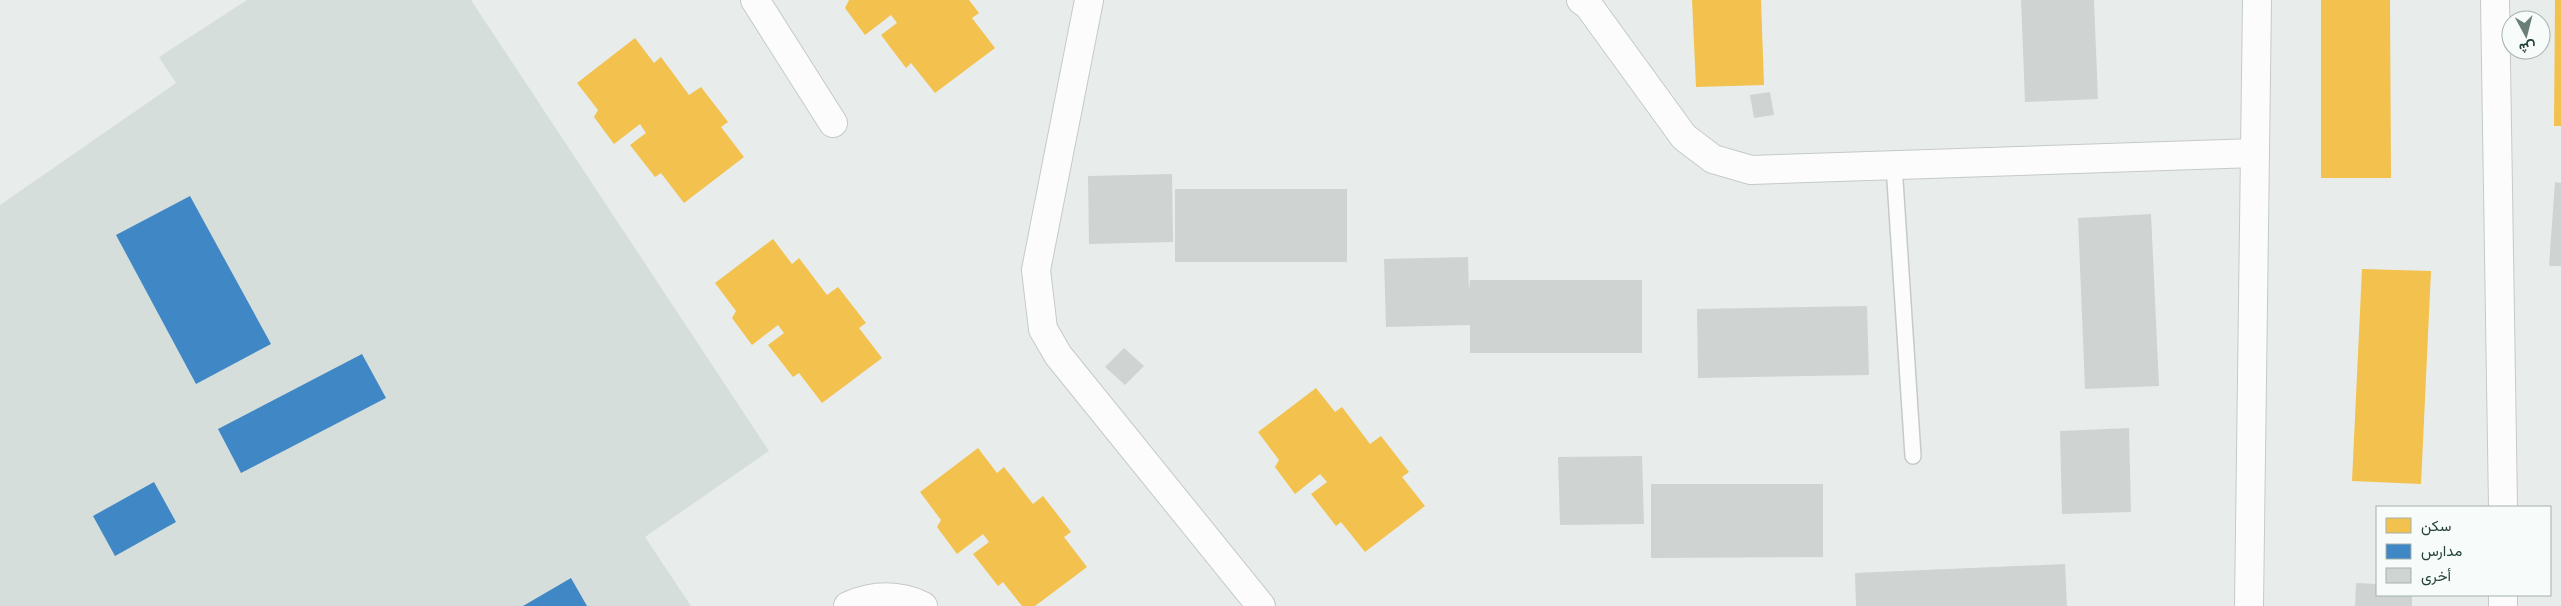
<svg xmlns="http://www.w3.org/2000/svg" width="2561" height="606" viewBox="0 0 2561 606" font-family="'Exo 2',Vazirmatn,sans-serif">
	<rect width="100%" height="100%" fill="#e8edeb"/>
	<!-- built -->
	<polygon fill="#d6dedb" points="247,0 471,0 769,451 645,537 691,606 0,606 0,205 176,83 159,57"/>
	<!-- homes -->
	<g fill="#f2c14e">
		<polygon points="849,0 969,0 979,13 972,18 995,48 935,93 911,63 906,68 881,35 897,23 891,15 865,35 845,8"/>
		<polygon points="1692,0 1761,0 1764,85 1696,87"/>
		<polygon points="2321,0 2390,0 2391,178 2321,178"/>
		<polygon points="2555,0 2561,0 2561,126 2554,126"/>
		<polygon points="635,38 654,63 661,57 689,95 701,87 728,122 721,127 744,157 684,203 661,173 655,177 630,145 646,133 640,124 614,144 594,117 598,110 577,83"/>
		<polygon points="773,239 792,264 799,258 827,295 838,287 866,323 859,328 882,358 822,403 799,373 793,377 768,345 784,333 778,325 752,345 732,318 736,311 715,283"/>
		<polygon points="2362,269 2431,271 2421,484 2352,481"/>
		<polygon points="1316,388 1335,412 1342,407 1370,444 1381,436 1409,472 1402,477 1425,506 1365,552 1341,522 1336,526 1311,494 1327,482 1320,474 1295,494 1275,467 1279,460 1258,432"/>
		<polygon points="978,448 997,473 1004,467 1033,504 1043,496 1071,532 1064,537 1087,567 1035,606 1022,606 1003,582 998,586 973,554 989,542 983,534 957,554 937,527 941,520 920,492"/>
	</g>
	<!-- schools -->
	<g fill="#3f88c5">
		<polygon points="190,196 271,344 196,384 116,235"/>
		<polygon points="362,354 386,398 241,473 218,429"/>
		<polygon points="154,482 176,522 115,556 93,516"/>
		<polygon points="571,578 587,606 523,606"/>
	</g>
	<!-- building -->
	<g fill="#cfd4d2">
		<polygon points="2021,0 2094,0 2098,99 2025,102"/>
		<polygon points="1770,92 1774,115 1754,118 1750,95"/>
		<polygon points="1172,174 1173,242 1089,244 1088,176"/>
		<polygon points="2555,182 2561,183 2561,266 2549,266"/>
		<rect x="1175" y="189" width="172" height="73"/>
		<polygon points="2151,214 2159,386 2085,389 2078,218"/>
		<polygon points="1468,257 1469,291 1470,280 1642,280 1642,353 1470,353 1470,325 1386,327 1384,259"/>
		<polygon points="1867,306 1869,375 1698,378 1697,309"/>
		<polygon points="1124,348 1144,366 1125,385 1105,367"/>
		<polygon points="2129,428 2131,512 2062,514 2060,431"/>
		<polygon points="1642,456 1644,524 1560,525 1558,457"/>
		<polygon points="1651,484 1823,484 1823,557 1651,558"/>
		<polygon points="2065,564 2067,606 1856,606 1855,573"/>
		<polygon points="2356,583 2377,584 2377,595 2412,595 2412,606 2355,606"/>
	</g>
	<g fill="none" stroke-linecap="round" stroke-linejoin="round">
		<!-- service casing -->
		<g stroke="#c5cac8" stroke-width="18">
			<polyline id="service" points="1894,165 1913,456"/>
		</g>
		<!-- minor casing -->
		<g stroke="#c5cac8" stroke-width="30">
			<g id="minor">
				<polyline points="755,0 833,123"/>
				<polyline points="1089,0 1036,270 1043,329 1058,355 1261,606"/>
				<polyline points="1581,0 1588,5 1684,137 1713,159 1751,170 2255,153"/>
				<polyline points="2495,0 2503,507"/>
				<path d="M848,606C873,595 898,594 923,606"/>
				<polyline points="2249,606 2257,0"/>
				<polyline points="2503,606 2503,595"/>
			</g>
		</g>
		<!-- service -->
		<use href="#service" stroke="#fcfcfc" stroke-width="15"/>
		<!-- minor -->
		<use href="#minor" stroke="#fcfcfc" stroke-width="28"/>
	</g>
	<!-- legend -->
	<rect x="2376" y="506" width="175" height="90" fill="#f7fbf9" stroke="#a3b1ad"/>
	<rect x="2386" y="518" width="25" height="15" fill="#f2c14e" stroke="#a3b1ad"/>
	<text x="2421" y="531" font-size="15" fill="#24423a">سكن</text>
	<rect x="2386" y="544" width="25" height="15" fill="#3f88c5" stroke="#a3b1ad"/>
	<text x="2421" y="556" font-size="15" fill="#24423a">مدارس</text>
	<rect x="2386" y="568" width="25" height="15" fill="#cfd4d2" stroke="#a3b1ad"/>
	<text x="2421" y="581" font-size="15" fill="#24423a">أخرى</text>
	<!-- north arrow -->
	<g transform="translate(2526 35) rotate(173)"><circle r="24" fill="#f7fbf9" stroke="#a3b1ad"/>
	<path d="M0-4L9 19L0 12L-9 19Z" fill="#697e78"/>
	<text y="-8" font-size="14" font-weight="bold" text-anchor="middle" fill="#24423a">ش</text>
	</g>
</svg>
